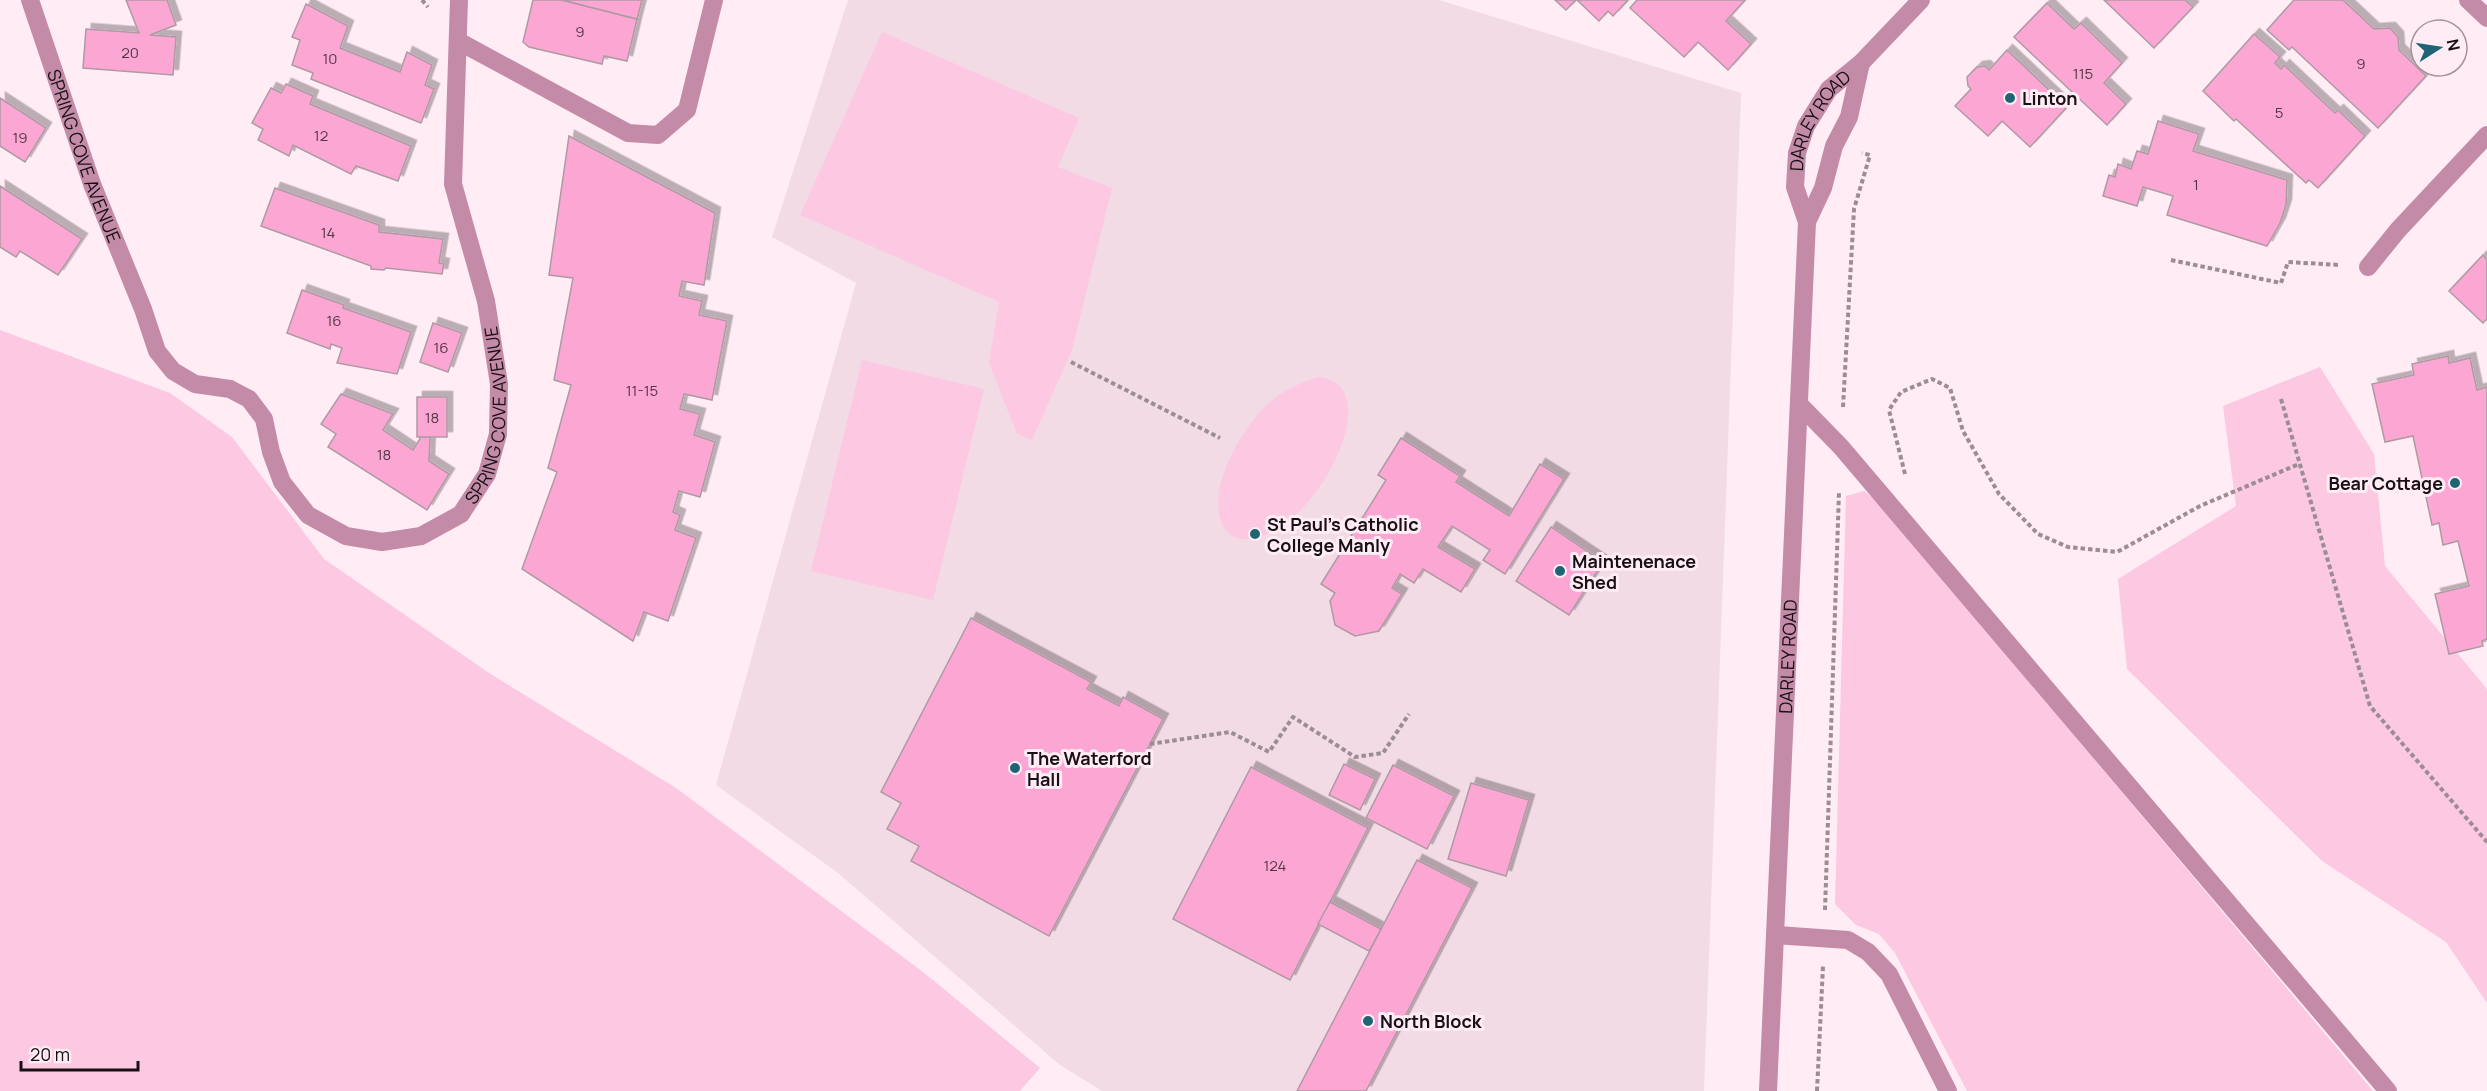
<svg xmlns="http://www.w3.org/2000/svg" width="2487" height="1091" viewBox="0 0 2487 1091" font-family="Manrope,sans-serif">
	<defs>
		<filter id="shadow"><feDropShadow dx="5.5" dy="-5.5" stdDeviation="0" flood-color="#0004"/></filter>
	</defs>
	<rect width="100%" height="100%" fill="#ffecf5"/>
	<!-- built -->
	<polygon fill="#f3dbe6" points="848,0 1439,0 1741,93 1704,1091 1102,1091 1060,1065 838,873 716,785 856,283 772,237"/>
	<!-- green -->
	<g fill="#fcc8e2">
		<polygon points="882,32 1079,118 1058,167 1112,188 1072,350 1032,440 1017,434 989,363 999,302 800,215"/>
		<polygon points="0,330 170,393 232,437 324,559 489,673 676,788 923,972 1040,1068 1020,1091 0,1091"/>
		<polygon points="862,360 984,389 933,600 811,571"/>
		<polygon points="2320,367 2374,454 2385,566 2487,689 2487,1003 2446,942 2322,861 2127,669 2118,579 2236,506 2223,406"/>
		<path d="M1319,377C1398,385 1299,564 1231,536C1196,503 1241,427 1270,402C1283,390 1302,382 1319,377Z"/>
		<polygon points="1864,491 1880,504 2373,1091 1967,1091 1895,953 1879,934 1856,925 1835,904 1846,496"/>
	</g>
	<!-- building -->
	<g fill="#fca7d3" stroke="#af9aa4" stroke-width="1.5" filter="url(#shadow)">
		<polygon points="126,0 167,0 176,25 150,35 176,37 173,75 83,68 86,29 139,33"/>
		<polygon points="533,0 562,0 637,19 627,61 604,56 602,64 529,47 523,42"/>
		<polygon points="562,0 642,0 637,19"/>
		<polygon points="1555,0 1576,0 1566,10"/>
		<polygon points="1577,0 1628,0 1613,16 1608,11 1599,21"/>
		<polygon points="1637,0 1745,0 1726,21 1751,44 1728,70 1698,42 1684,57 1630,8"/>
		<polygon points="2104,0 2185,0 2193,7 2154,48"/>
		<polygon points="2294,0 2343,0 2374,29 2390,28 2398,37 2399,50 2426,76 2378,128 2292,47 2289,50 2267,30"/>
		<polygon points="2047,3 2074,29 2081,23 2122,63 2104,83 2126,104 2107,125 2014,37"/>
		<polygon points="306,4 348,26 340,48 400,72 407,52 432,65 425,85 434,89 421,123 311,79 313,73 292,65 300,40 292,37"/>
		<polygon points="2254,34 2280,57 2275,63 2281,69 2284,65 2335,113 2338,110 2365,136 2318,188 2309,180 2306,183 2236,119 2234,121 2203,91"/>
		<polygon points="2007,50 2067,107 2030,147 2002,121 1988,136 1955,106 1971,89 1968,86 1967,77 1977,67 1985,66 1989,70"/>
		<polygon points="286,84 313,96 310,104 411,146 398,181 356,166 351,174 293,145 289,156 258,140 263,129 252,123 271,88 281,93"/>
		<polygon points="0,98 46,128 25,162 0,146"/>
		<polygon points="2158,121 2199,134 2193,151 2287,180 2286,205 2280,223 2267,246 2167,215 2173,196 2143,187 2137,206 2103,196 2109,175 2115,177 2118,164 2131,169 2137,151 2148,154"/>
		<polygon points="569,136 715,213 704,285 682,281 679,296 702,301 699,315 727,321 712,400 684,394 680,409 700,414 694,435 715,442 700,497 679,491 673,512 680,515 675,530 696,538 668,621 644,612 633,641 522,569 557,472 548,468 571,385 554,380 573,278 549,275"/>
		<polygon points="0,186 82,239 58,275 20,251 16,257 0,247"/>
		<polygon points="275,188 379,225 379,232 443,239 439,263 444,264 442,274 386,268 384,270 371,269 371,266 261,226"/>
		<polygon points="2483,255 2487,260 2487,319 2483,323 2449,291"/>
		<polygon points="302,290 344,305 343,308 411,332 397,374 337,363 342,348 331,344 330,349 287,333"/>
		<polygon points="433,323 462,333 448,372 420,362"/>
		<polygon points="2448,356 2449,363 2470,358 2477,390 2487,387 2487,639 2482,641 2483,646 2449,654 2435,594 2469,586 2458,541 2443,545 2439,523 2432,525 2413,436 2385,442 2372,384 2414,375 2412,364"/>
		<polygon points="341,394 393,414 383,430 413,450 421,437 430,437 429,461 449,474 427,510 328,447 336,434 321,424"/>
		<rect x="417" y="397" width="30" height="40"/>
		<polygon points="1401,438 1460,476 1456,482 1509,516 1540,464 1564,479 1505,574 1483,560 1490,550 1452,526 1438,547 1475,569 1461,592 1423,569 1414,583 1400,574 1392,588 1402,594 1379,631 1355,636 1335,625 1330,601 1335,593 1321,584 1386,480 1378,475"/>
		<polygon points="1551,527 1603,562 1569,615 1516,581"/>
		<polygon points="971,618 1091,682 1087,689 1119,706 1123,697 1163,719 1049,936 911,861 919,846 887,829 901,803 881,792"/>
		<polygon points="1344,764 1375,779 1360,810 1329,795"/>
		<polygon points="1393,765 1454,796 1427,849 1366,818"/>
		<polygon points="1251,767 1368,828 1290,980 1173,919"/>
		<polygon points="1471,783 1529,800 1506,876 1448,859"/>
		<polygon points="1417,860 1472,888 1366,1091 1297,1091"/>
		<polygon points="1330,902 1381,929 1369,951 1318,924"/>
	</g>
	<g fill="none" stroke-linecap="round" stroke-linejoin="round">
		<!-- path -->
		<g stroke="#9b8d93" stroke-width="4" stroke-dasharray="4.5 3" stroke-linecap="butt">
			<polyline points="422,0 428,7"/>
			<polyline points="2171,260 2281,283 2288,262 2340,265"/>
			<polyline points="1071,362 1220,438"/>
			<polyline points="2281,399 2370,706 2487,842"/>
			<polyline points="1843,407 1854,209 1870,155 1862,153"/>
			<polyline points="1905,474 1889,410 1901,392 1932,379 1950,388 1963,431 1999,494 2038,534 2068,547 2117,552 2200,506 2299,464"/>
			<polyline points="1150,744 1230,732 1269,752 1293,717 1355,757 1383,753 1409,714"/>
			<polyline points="1825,910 1839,492"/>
			<polyline points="1817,1091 1823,966"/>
		</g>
		<!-- minor -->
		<g stroke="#c48ba8" stroke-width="18">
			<path id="s1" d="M30,0L92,184L143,309L157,351L173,371L195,384L230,389L249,399L264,419L271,452L282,482L308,515L346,536L382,542L421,536L461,514L487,474L498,434L499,384L486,301L453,184L459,0"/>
			<polyline points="2468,0 2487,18"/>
			<polyline points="458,41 628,133 658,135 687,110 714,0"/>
			<polyline points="1807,222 1823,188 1834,146 1849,117 1861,63"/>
			<polyline points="2368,267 2398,230 2487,135"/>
			<polyline points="1799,404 1841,447 2388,1091"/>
			<polyline points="1776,935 1848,940 1868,952 1889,974 1948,1091"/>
			<path id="s2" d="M1768,1091L1807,222L1795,187L1797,153L1806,126L1829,89L1861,63L1921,0"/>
		</g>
	</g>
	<!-- markers -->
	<g fill="#1e6474" stroke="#ffecf5" stroke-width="2">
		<circle cx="2010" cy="98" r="6"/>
		<circle cx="2455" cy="483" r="6"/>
		<circle cx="1255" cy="534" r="6"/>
		<circle cx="1560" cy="571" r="6"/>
		<circle cx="1015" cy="768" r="6"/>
		<circle cx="1368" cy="1021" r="6"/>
	</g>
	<g text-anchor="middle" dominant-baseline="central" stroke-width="6" stroke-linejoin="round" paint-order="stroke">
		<!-- number labels -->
		<g font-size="15" fill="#513644">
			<text x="580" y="31">9</text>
			<text x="130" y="52">20</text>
			<text x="330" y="58">10</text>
			<text x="2361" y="63">9</text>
			<text x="2083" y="73">115</text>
			<text x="2279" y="112">5</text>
			<text x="321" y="135">12</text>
			<text x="20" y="137">19</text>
			<text x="2196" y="184">1</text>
			<text x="328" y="232">14</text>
			<text x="334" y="320">16</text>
			<text x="441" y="347">16</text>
			<text x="642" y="390">11-15</text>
			<text x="432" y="417">18</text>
			<text x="384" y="454">18</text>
			<text x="1275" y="865">124</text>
		</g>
		<!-- poi labels -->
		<g font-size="18" font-weight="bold" fill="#181014" stroke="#ffecf5" text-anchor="start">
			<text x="2022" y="98">Linton</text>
			<text x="2443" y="483" text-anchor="end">Bear Cottage</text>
			<text x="1267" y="524">St Paul's Catholic<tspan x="1267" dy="21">College Manly</tspan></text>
			<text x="1572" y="561">Maintenenace<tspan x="1572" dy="21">Shed</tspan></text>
			<text x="1027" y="758">The Waterford<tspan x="1027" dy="21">Hall</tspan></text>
			<text x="1380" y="1021">North Block</text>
		</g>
		<!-- street labels -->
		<g font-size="18" fill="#181014" stroke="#ffecf5">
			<text stroke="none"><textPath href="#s2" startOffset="980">DARLEY ROAD</textPath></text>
			<text stroke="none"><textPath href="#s1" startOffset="165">SPRING COVE AVENUE</textPath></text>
			<text stroke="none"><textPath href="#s1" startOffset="885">SPRING COVE AVENUE</textPath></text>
			<text stroke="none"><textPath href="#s2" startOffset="435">DARLEY ROAD</textPath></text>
		</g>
	</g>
	<!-- north arrow -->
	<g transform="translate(2439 48) rotate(78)"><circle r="28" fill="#ffecf5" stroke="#a3949b" stroke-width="1.5"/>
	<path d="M0-4.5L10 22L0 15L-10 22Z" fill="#1e6474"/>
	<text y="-9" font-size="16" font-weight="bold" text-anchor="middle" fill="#181014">N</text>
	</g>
	<!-- scale -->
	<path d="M21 1061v9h117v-9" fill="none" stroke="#181014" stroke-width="3"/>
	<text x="30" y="1061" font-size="18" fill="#181014" stroke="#ffecf5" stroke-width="4.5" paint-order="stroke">20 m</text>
</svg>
